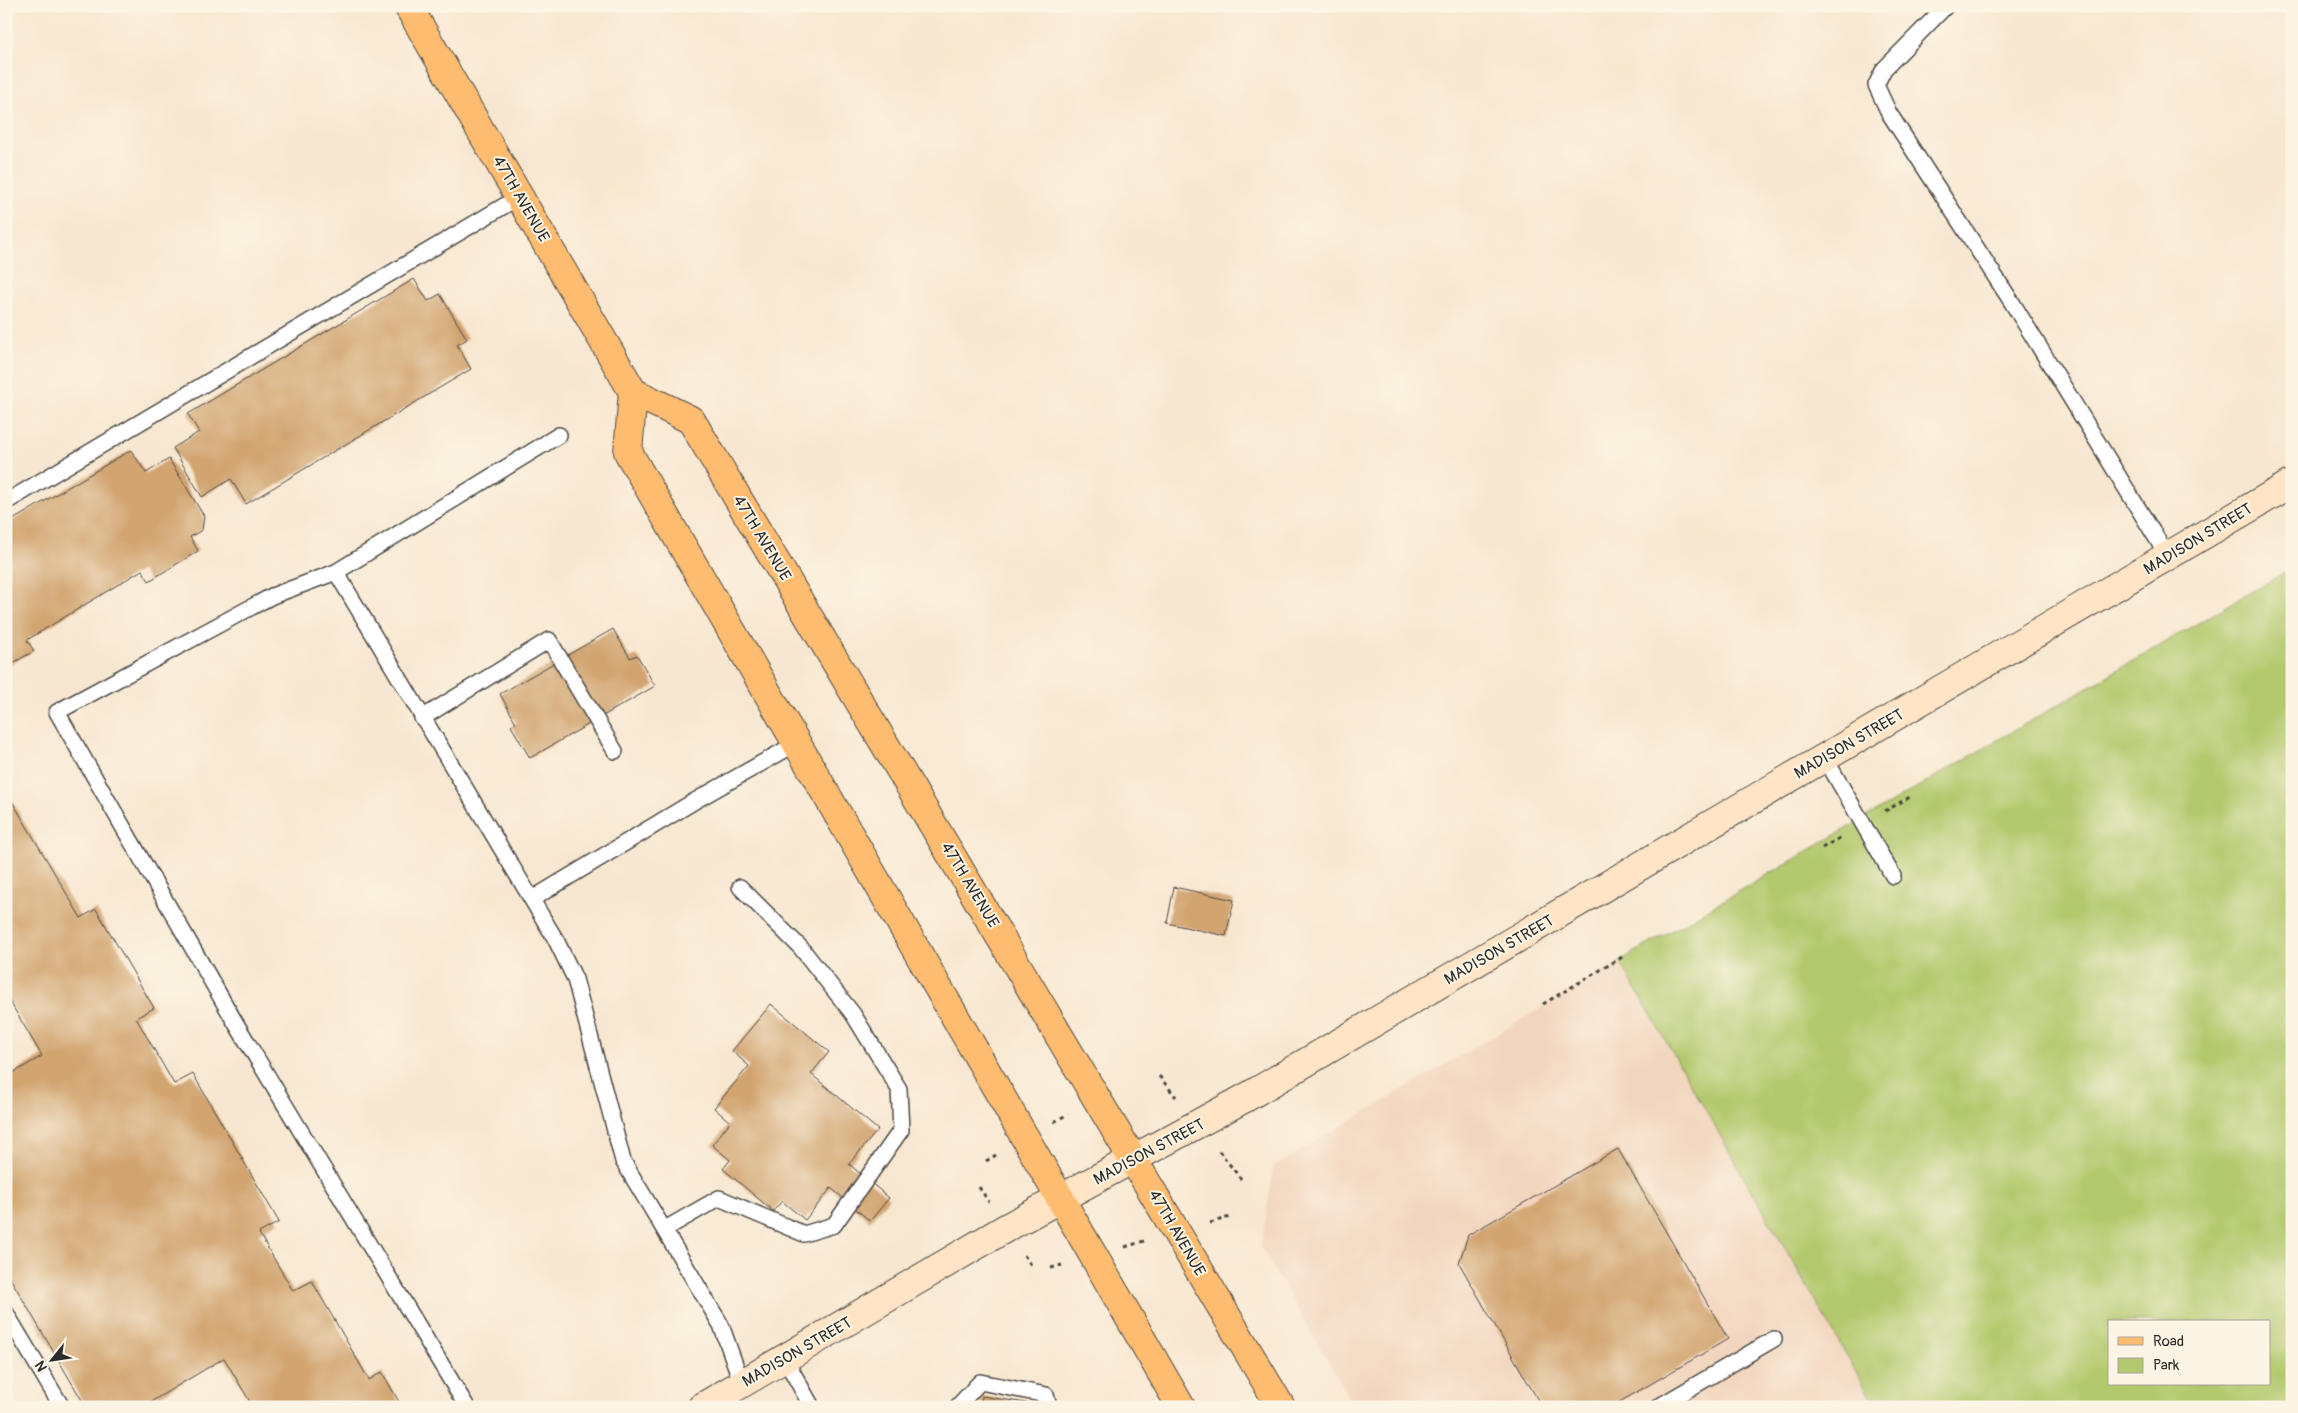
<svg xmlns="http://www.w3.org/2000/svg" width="2298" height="1413" viewBox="0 0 2298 1413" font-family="Pangolin,sans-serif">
	<rect width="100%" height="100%" fill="#fcf5e5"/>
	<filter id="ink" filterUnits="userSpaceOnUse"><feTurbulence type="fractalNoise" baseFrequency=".02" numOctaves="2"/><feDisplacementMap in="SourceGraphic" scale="10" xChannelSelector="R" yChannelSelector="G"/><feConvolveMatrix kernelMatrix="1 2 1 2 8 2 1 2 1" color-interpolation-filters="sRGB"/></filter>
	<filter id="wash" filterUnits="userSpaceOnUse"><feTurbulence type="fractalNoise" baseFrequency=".0096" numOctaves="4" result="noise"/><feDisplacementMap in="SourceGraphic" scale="20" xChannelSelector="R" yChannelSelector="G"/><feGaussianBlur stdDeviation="1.12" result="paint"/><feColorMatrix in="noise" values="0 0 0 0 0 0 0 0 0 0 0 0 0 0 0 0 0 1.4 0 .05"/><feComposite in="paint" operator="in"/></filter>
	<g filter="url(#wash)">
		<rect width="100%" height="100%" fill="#f8e7d0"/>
		<!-- built -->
		<polygon fill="#f2d5be" points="1620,961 1875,1404 1869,1407 1355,1407 1261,1247 1274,1166"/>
		<!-- green -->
		<path fill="#b3c96d" stroke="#6f7a4c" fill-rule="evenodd" d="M2292,568V1407H1869L1874,1403L1620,961ZM2109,1322H2269V1384H2109Z"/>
		<g id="blocks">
			<!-- building -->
			<g fill="#d1a46f">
				<polygon points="414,279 428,301 440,294 467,339 457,345 471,369 246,504 231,479 202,497 173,448 199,432 188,414"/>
				<polygon points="131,450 146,473 169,459 204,516 202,530 190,537 198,551 149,581 142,570 27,640 34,651 6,667 6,524"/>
				<polygon points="613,629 630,658 637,655 655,686 530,758 511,726 516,723 500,694"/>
				<polygon points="6,791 81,918 96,909 154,1008 136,1018 174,1084 193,1074 279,1222 259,1233 293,1291 312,1281 369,1380 382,1372 402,1407 253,1407 224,1358 142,1407 86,1407 6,1271 6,1077 42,1056 6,995"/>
				<polygon points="1174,887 1234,900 1226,936 1167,923"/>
				<polygon points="771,1004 829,1052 811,1074 878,1130 849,1164 889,1198 870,1221 831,1188 805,1220 782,1201 773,1211 723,1169 730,1160 712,1145 730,1122 714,1108 749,1066 732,1051"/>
				<polygon points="1618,1149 1728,1339 1611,1407 1542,1407 1459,1263 1468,1235"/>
				<polygon points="982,1396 1038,1405 1038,1407 981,1407"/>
			</g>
		</g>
	</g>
	<g filter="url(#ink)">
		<use href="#blocks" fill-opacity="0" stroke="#4a4744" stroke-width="1"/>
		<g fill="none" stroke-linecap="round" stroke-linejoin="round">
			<!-- lane casing -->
			<g stroke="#4a4744" stroke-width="18">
				<g id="lane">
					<polyline points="1946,6 1884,69 1876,85 1889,113 2013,304 2168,557"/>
					<polyline points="6,502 519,197"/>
					<polyline points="336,572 556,940 575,979 623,1161 721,1325 742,1384"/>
					<polyline points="422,718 549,640 615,751"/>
					<polyline points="1825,758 1893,876"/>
					<polyline points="532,899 693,802 797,743"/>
					<polyline points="665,1229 719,1198 804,1234 834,1225 901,1130 899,1089 853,1014 801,948 740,887"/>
					<polyline points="6,1313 62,1407"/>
					<polyline points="785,1359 812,1407"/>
					<polyline points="467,1407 235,1022 57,712 272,596 336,572 559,435"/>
					<polyline points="957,1407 980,1382 1046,1395 1049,1407"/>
					<polyline points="1658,1407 1774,1339"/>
				</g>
			</g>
			<!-- secondary casing -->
			<g stroke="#4a4744" stroke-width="30">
				<polyline id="secondary" points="702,1407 1006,1228 1247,1097 2292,483"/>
			</g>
			<!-- primary casing -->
			<g stroke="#4a4744" stroke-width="30">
				<g id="primary">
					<polyline points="408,6 633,392 691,420 1281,1407"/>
					<polyline points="633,392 628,452 1181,1407"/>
				</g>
			</g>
			<!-- path -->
			<g stroke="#4a4744" stroke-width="3" stroke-dasharray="4 4" stroke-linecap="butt">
				<polyline points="1885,811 1910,797"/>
				<polyline points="1822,848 1841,837"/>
				<polyline points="1543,1004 1624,956"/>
				<polyline points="1159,1076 1176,1097"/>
				<polyline points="1054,1122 1068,1114"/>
				<polyline points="1219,1151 1241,1179"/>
				<polyline points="986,1161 996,1155"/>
				<polyline points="979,1187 989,1202"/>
				<polyline points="1210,1223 1233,1216"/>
				<polyline points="1125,1247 1144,1241"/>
				<polyline points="1024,1255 1031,1265"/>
				<polyline points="1051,1268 1062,1265"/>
			</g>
			<!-- lane -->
			<use href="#lane" stroke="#fff" stroke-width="15"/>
			<!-- secondary -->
			<use href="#secondary" stroke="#ffe4c6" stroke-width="28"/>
			<!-- primary -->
			<use href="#primary" stroke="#febc70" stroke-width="28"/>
		</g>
	</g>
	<g text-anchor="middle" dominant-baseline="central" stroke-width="4" stroke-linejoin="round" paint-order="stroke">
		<!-- street labels -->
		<g font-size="16" fill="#2b2b2b" stroke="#fcf5e5">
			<text transform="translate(521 199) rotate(60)">47TH AVENUE</text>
			<text transform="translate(762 538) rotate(59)">47TH AVENUE</text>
			<text transform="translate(2198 539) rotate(-31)">MADISON STREET</text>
			<text transform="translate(1849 744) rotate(-30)">MADISON STREET</text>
			<text transform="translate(970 885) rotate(59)">47TH AVENUE</text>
			<text transform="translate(1499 950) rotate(-30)">MADISON STREET</text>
			<text transform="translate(1149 1152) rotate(-28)">MADISON STREET</text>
			<text transform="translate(1177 1233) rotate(60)">47TH AVENUE</text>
			<text transform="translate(797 1352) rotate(-30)">MADISON STREET</text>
		</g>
	</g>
	<!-- margin -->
	<rect width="2298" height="1413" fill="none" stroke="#fcf5e5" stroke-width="25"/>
	<!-- legend -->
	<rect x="2108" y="1320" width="162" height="65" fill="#fcf5e5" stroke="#a8a49b"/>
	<rect x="2118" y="1337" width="25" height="8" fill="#febc70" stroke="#a8a49b"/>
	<text x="2153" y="1346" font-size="15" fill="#2b2b2b">Road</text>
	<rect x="2118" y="1358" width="25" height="15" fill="#b3c96d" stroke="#a8a49b"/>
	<text x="2153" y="1370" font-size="15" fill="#2b2b2b">Park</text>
	<!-- north arrow -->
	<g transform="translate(52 1360) rotate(240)" stroke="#fcf5e5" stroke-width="4" paint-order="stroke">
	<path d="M0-4L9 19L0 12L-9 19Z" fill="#2b2b2b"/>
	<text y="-8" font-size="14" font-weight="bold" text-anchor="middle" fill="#2b2b2b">N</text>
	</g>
</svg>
